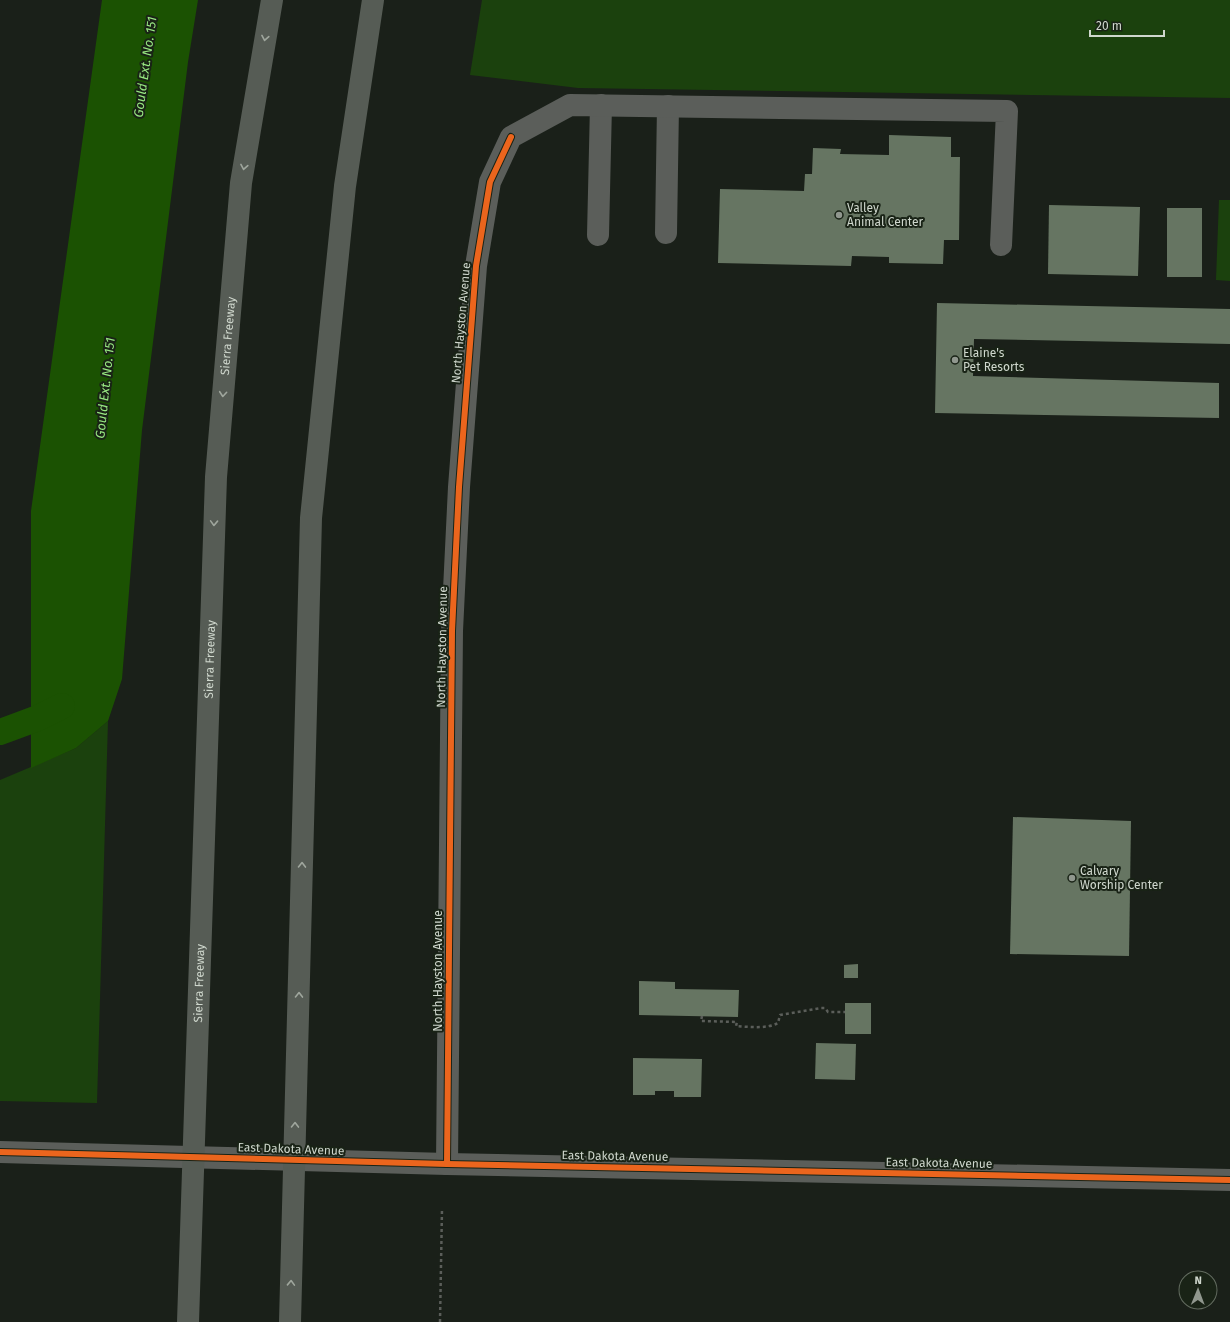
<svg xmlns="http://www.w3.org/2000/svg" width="1230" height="1322" viewBox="0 0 1230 1322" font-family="'Fira Sans',sans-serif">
	<rect width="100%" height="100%" fill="#1a2019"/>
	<!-- green -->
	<g fill="#1b410d">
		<polygon points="482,0 1230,0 1230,98 578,88 470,75"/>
		<polygon points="1219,200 1230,200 1230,281 1216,280"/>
		<polygon points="108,721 97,1103 0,1101 0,780 76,748"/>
	</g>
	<!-- water -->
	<polygon fill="#1b5202" points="102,0 198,0 188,62 142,430 122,679 108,721 76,748 31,768 31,511"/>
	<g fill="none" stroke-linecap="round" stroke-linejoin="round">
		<!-- canal -->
		<polyline stroke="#1b5202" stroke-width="26" points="0,732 38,718 62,706"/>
	</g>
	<!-- building -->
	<g fill="#667562">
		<polygon points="889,135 951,137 951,157 960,157 959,240 944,240 943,264 889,263 889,257 852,256 851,266 718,263 720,189 804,191 805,174 812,174 813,148 841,149 840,154 889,155"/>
		<polygon points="1049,205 1140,207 1138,276 1048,274"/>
		<rect x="1167" y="208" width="35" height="69"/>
		<polygon points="937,303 1230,309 1230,344 974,339 973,376 1219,383 1219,418 935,413"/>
		<polygon points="1013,817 1131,821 1129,956 1010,954"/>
		<polygon points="858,964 858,978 844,978 844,965"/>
		<polygon points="639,981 675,982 675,989 739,990 738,1017 639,1015"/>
		<rect x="845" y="1003" width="26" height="31"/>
		<polygon points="816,1043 856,1044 855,1080 815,1079"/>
		<polygon points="633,1058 702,1059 701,1097 674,1097 674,1091 655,1091 655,1095 633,1095"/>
	</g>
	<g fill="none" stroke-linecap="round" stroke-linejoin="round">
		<!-- path -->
		<g stroke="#5b5e5a" stroke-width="2.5" stroke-dasharray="3 3" stroke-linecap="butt">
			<path d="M702,1016L701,1021L737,1022L736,1026C749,1027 767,1029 778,1023L780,1015L821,1008H825L828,1012H845"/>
			<polyline points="440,1322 442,1209"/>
		</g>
		<!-- minor -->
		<g stroke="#5b5e5a" stroke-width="22">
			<polyline points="666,233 668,106"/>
			<polyline points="598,235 601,105"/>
			<polyline points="0,1152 447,1164 1230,1180"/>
			<polyline points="447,1164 452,631 459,487 476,266 490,182 511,137 570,105 1007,111 1001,245"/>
		</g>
		<!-- highway -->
		<g stroke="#565c55" stroke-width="22">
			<path id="s1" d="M188,1322L216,477L241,183L272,0"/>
			<polyline points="290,1322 311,518 345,186 373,0"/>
		</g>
		<!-- cycleway casing -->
		<g stroke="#192316" stroke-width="8">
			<g id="cycleway">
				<polyline points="0,1152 447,1164 1230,1180"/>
				<polyline points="447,1164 452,631 459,487 476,266 490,182 511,137"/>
			</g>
		</g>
		<!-- cycleway -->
		<use href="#cycleway" stroke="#eb651d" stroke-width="6"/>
	</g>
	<!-- one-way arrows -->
	<defs><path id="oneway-chevron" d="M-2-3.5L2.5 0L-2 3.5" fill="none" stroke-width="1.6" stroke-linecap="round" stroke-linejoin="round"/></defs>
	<g stroke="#9fa69d">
		<use href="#oneway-chevron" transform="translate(265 38) rotate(100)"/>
		<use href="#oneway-chevron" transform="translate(244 167) rotate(100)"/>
		<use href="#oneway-chevron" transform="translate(223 394) rotate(95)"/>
		<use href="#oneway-chevron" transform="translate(214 523) rotate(92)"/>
		<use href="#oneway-chevron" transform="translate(302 865) rotate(-89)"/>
		<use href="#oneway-chevron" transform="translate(299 995) rotate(-89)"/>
		<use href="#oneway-chevron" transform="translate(295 1125) rotate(-89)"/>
		<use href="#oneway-chevron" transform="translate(291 1283) rotate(-88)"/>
	</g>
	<!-- markers -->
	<g fill="#90978e" stroke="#192316" stroke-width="1.5">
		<circle cx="839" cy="215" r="4"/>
		<circle cx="955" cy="360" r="4"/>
		<circle cx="1072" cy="878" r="4"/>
	</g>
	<g text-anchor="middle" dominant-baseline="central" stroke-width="4" stroke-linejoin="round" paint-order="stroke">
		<!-- poi labels -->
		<g font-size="12" fill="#cfd7cd" stroke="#192316" text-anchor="start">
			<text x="847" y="208">Valley<tspan x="847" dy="14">Animal Center</tspan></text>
			<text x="963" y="353">Elaine's<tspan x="963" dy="14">Pet Resorts</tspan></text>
			<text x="1080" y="871">Calvary<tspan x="1080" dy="14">Worship Center</tspan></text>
		</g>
		<!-- street labels -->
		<g font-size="12" fill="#cfd7cd" stroke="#192316">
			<text transform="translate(461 323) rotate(-85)">North Hayston Avenue</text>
			<text stroke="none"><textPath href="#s1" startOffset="987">Sierra Freeway</textPath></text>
			<text transform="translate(442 647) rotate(-89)">North Hayston Avenue</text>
			<text stroke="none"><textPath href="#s1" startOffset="663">Sierra Freeway</textPath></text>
			<text transform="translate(438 971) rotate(-90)">North Hayston Avenue</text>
			<text stroke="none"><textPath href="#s1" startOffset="339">Sierra Freeway</textPath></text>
			<text transform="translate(291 1149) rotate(2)">East Dakota Avenue</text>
			<text transform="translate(615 1156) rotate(1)">East Dakota Avenue</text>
			<text transform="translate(939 1163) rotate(1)">East Dakota Avenue</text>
		</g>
		<!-- water labels -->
		<g font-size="13" font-style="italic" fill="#98e882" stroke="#192316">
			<text transform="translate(145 67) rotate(-82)">Gould Ext. No. 151</text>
			<text transform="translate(105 388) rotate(-84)">Gould Ext. No. 151</text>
		</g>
	</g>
	<!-- north arrow -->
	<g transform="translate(1198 1290) rotate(1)"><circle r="19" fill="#192316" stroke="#626b5f"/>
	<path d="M0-3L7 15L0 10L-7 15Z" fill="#90978e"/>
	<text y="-6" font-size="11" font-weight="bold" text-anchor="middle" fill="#cfd7cd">N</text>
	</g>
	<!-- scale -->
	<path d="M1090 30v6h74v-6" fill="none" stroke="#cfd7cd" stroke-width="2"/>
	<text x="1096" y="30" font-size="12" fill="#cfd7cd" stroke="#192316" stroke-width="3" paint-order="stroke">20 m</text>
</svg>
